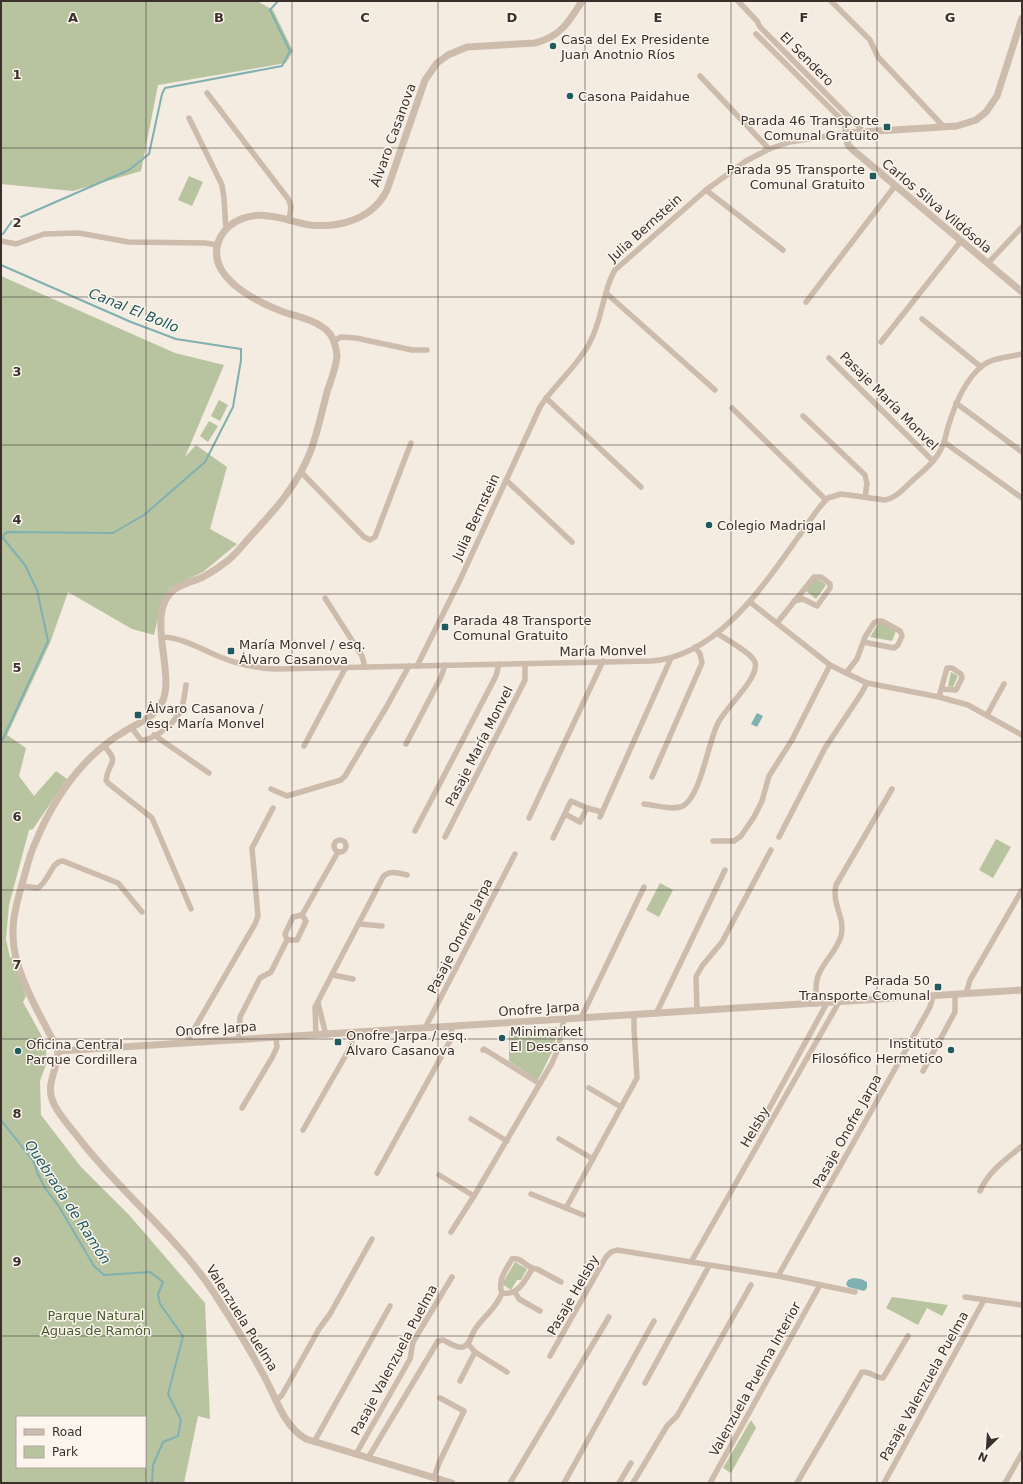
<svg xmlns="http://www.w3.org/2000/svg" width="1023" height="1484" viewBox="0 0 1023 1484" font-family="'DejaVu Sans',sans-serif">
	<rect width="100%" height="100%" fill="#f4ebe1"/>
	<!-- green -->
	<g fill="#b8c4a0" fill-rule="evenodd">
		<polygon points="1,1 257,1 273,10 293,51 286,63 158,85 141,171 73,191 1,184"/>
		<polygon points="189,176 203,182 192,206 178,200"/>
		<path d="M1,276L175,353L224,365L185,457L196,445L227,467L210,529L237,544L203,572L170,588L161,604L154,635L132,629L68,592L50,643L7,735L26,748L19,776L34,796L56,771L67,779L33,829L29,830L9,905L6,939L10,958L12,957L26,996L23,1002L45,1042L47,1062L40,1081L41,1115L81,1167L130,1216L205,1303L210,1419L198,1416L184,1483H1ZM17,1417H145V1467H17Z"/>
		<polygon points="219,400 228,405 220,421 211,416"/>
		<polygon points="209,421 218,426 208,442 200,436"/>
		<polygon points="816,577 826,585 816,599 806,591"/>
		<polygon points="880,621 896,631 892,641 870,637"/>
		<polygon points="951,672 958,676 953,687 948,686"/>
		<polygon points="996,839 1011,847 993,878 979,870"/>
		<polygon points="660,883 673,890 659,917 646,910"/>
		<polygon points="557,1027 554,1048 538,1080 509,1061 509,1031"/>
		<polygon points="515,1262 527,1269 521,1280 517,1280 511,1290 502,1284"/>
		<polygon points="892,1297 948,1305 942,1316 927,1308 918,1325 886,1308"/>
		<polygon points="751,1420 756,1428 731,1473 723,1468"/>
	</g>
	<!-- water -->
	<g fill="#7fb0b2">
		<polygon points="757,713 763,716 757,727 751,724"/>
		<polygon points="853,1278 861,1279 867,1282 867,1288 864,1291 848,1287 846,1284 848,1280"/>
	</g>
	<g fill="none" stroke-linecap="round" stroke-linejoin="round">
		<!-- stream -->
		<g stroke="#7fb0b2" stroke-width="2">
			<polyline points="3,234 12,221 129,170 149,154 162,94 165,88 282,66 290,51 270,10 278,1"/>
			<polyline points="1,265 131,322 176,339 241,349 241,360 233,407 205,462 144,515 113,533 8,532 4,534 3,538 25,565 37,590 48,641 1,743"/>
			<polyline points="1,1120 34,1162 37,1172 45,1188 58,1205 94,1266 104,1275 150,1272 163,1282 158,1294 160,1304 183,1336 168,1394 181,1420 178,1436 163,1442 153,1465 152,1483"/>
		</g>
		<!-- minor -->
		<g stroke="#cdbbac" stroke-width="5.5">
			<polyline points="738,1 757,21 760,27 863,131"/>
			<polyline points="831,1 870,40 878,57 944,127"/>
			<polyline points="700,76 769,149"/>
			<polyline points="207,93 289,200 291,207 289,221"/>
			<polyline points="189,118 222,185 224,198 226,230"/>
			<polyline points="706,190 783,250"/>
			<polyline points="1,241 16,244 44,234 79,233 128,242 205,243 218,245"/>
			<polyline points="988,263 1022,227"/>
			<polyline points="606,293 715,390"/>
			<polyline points="806,302 895,186"/>
			<polyline points="922,319 981,367"/>
			<polyline points="334,341 341,337 356,338 412,350 427,350"/>
			<polyline points="881,342 961,241"/>
			<polyline points="829,358 933,461"/>
			<polyline points="546,398 641,487"/>
			<polyline points="956,403 1022,452"/>
			<polyline points="732,408 826,500"/>
			<polyline points="803,416 865,475 867,484 865,497"/>
			<polyline points="944,442 1022,498"/>
			<polyline points="301,472 364,537 370,540 375,537 411,443"/>
			<polyline points="506,480 572,542"/>
			<polyline points="325,598 362,656 365,667"/>
			<polyline points="750,602 830,665 846,673 867,683 939,697 968,705 1022,735"/>
			<polyline points="777,623 814,577 821,577 830,584 830,588 817,606 803,599 794,601"/>
			<path d="M161,637C183,637 202,650 223,658C240,665 256,668 275,669L651,661C717,657 764,585 799,536C808,524 817,508 828,498L841,494L885,500C896,498 903,489 912,481C923,471 936,461 942,447C945,441 946,434 948,427C954,407 965,380 982,366C992,358 1009,357 1022,354"/>
			<path d="M417,666L459,582L540,407C554,385 576,368 589,344C595,333 599,320 602,307C606,294 608,281 615,270L706,190L746,161L769,149L790,142L846,133L844,122L756,34"/>
			<polyline points="846,673 857,659 865,637 874,623 878,621 882,621 900,631 902,636 898,645 894,648 863,642"/>
			<polyline points="939,697 947,668 952,668 961,674 962,678 956,690 942,689"/>
			<polyline points="987,715 1004,684"/>
			<path d="M131,727L141,740C156,740 177,721 182,707C184,700 185,692 186,685"/>
			<polyline points="154,735 209,773"/>
			<polyline points="406,744 441,677 445,665"/>
			<path d="M104,746C121,764 108,761 106,780L108,783L152,818L191,909"/>
			<polyline points="304,746 346,667"/>
			<polyline points="652,777 702,663 700,654 695,647"/>
			<polyline points="271,789 287,796 341,780 345,776 387,706 409,666"/>
			<path d="M644,804C655,805 673,811 683,806C701,796 708,742 718,723C725,708 760,678 755,662C751,652 726,640 717,633"/>
			<polyline points="565,814 580,822 587,808"/>
			<polyline points="600,817 671,658"/>
			<polyline points="529,818 603,661"/>
			<polyline points="415,831 496,676 499,664"/>
			<polyline points="445,837 525,680 525,664"/>
			<polyline points="779,837 825,748 861,694 867,683"/>
			<polyline points="553,838 571,801 587,808 602,812"/>
			<circle cx="340" cy="846" r="6"/>
			<polyline points="713,841 734,841 741,836 754,817 762,801 769,776 792,740 830,665"/>
			<path d="M21,886L38,888C50,880 51,861 63,861L118,883L142,912"/>
			<polyline points="302,915 338,852"/>
			<polyline points="359,924 382,926"/>
			<polyline points="287,940 297,940 306,921 302,915"/>
			<polyline points="333,975 353,979"/>
			<polyline points="966,994 970,980 1022,890"/>
			<polyline points="318,1003 326,1035"/>
			<path d="M816,1004C816,995 815,984 818,976C823,962 837,951 841,936C846,919 831,903 836,885L892,789"/>
			<polyline points="697,1011 696,977 702,966 722,942 771,850"/>
			<polyline points="656,1014 725,870"/>
			<polyline points="581,1018 644,887"/>
			<polyline points="425,1028 515,854"/>
			<path d="M316,1035L315,1007L383,877C389,870 398,873 407,875"/>
			<polyline points="239,1040 240,1017 260,978 271,972 287,940 285,934 293,917 302,915"/>
			<polyline points="186,1043 255,924 258,916 252,848 273,808"/>
			<polyline points="483,1050 484,1049 540,1084"/>
			<polyline points="923,1071 955,1012 955,995"/>
			<polyline points="589,1088 621,1107"/>
			<polyline points="242,1108 273,1056 277,1047 276,1038"/>
			<polyline points="471,1119 507,1141"/>
			<polyline points="303,1130 351,1046 352,1040 351,1033"/>
			<polyline points="754,1136 827,1003"/>
			<polyline points="559,1139 593,1159"/>
			<polyline points="377,1173 451,1039 452,1027"/>
			<polyline points="439,1175 474,1196"/>
			<path d="M980,1191C989,1171 1006,1159 1022,1146"/>
			<polyline points="531,1194 566,1208 637,1078 634,1028 634,1015"/>
			<polyline points="566,1208 583,1215"/>
			<polyline points="451,1232 474,1196 552,1063 558,1049 564,1019"/>
			<polyline points="691,1262 839,1002"/>
			<polyline points="778,1276 930,1007 933,996"/>
			<polyline points="515,1292 519,1299 540,1311"/>
			<path d="M502,1293C518,1296 525,1281 532,1269"/>
			<polyline points="965,1297 1022,1305"/>
			<polyline points="468,1344 475,1352 507,1372"/>
			<polyline points="550,1356 606,1257 611,1252 617,1250 778,1276 855,1292"/>
			<polyline points="460,1381 475,1352"/>
			<polyline points="645,1383 709,1266"/>
			<polyline points="277,1400 282,1395 319,1329 330,1314 372,1239"/>
			<polyline points="314,1442 390,1306"/>
			<polyline points="356,1454 410,1359 413,1342 452,1277"/>
			<path d="M368,1458L438,1341L443,1340C448,1342 457,1349 463,1347C470,1345 471,1336 474,1331C482,1317 495,1311 502,1293C497,1280 506,1270 512,1259C522,1257 527,1269 537,1269L561,1282"/>
			<polyline points="434,1478 439,1463 464,1411 440,1398"/>
			<polyline points="510,1483 609,1317"/>
			<polyline points="564,1483 654,1321"/>
			<polyline points="619,1483 631,1463"/>
			<polyline points="633,1483 667,1426 677,1416 751,1285"/>
			<polyline points="710,1483 820,1285"/>
			<path d="M797,1483L862,1372C870,1371 875,1378 883,1378L908,1336"/>
			<polyline points="884,1483 984,1300"/>
			<polyline points="1005,1483 1022,1453"/>
		</g>
		<!-- tertiary -->
		<g stroke="#cdbbac" stroke-width="7">
			<polyline points="1022,18 997,96 986,112 976,120 957,126 846,133 848,145 853,150 1022,292"/>
			<polyline points="58,1051 1022,990"/>
			<path d="M452,1483L306,1439C283,1426 276,1397 263,1374C249,1348 233,1322 216,1296C179,1238 123,1195 81,1141C72,1129 60,1117 54,1104C44,1085 58,1070 58,1051C55,1042 49,1034 45,1025C33,1003 22,981 16,958C9,931 15,907 23,881C27,867 30,853 36,841C49,810 69,778 93,755C102,747 111,739 122,733C137,723 156,718 163,700C175,671 144,611 175,589C183,584 194,581 203,577C210,573 217,569 223,564C233,558 241,547 249,538C274,511 298,485 311,450C318,431 322,411 327,392C331,380 336,368 337,356C337,352 336,348 335,345C333,337 328,330 321,326C309,318 294,316 281,311C253,300 201,274 221,236C230,220 251,213 268,216C283,217 296,223 310,225C340,228 373,219 387,190L425,80L437,63L448,55L467,47L535,43C560,37 569,22 582,1"/>
		</g>
	</g>
	<!-- grid -->
	<path fill="none" stroke="#3b302b" stroke-width="1" stroke-opacity="0.55" d="M146,1V1483M292,1V1483M438,1V1483M585,1V1483M731,1V1483M877,1V1483M1,148H1022M1,297H1022M1,445H1022M1,594H1022M1,742H1022M1,890H1022M1,1039H1022M1,1187H1022M1,1336H1022"/>
	<!-- markers -->
	<g fill="#1f5a5e" stroke="#fbf5ee" stroke-width="1.5">
		<circle cx="553" cy="46" r="4"/>
		<circle cx="570" cy="96" r="4"/>
		<rect x="883" y="123" width="8" height="8" rx="2"/>
		<rect x="869" y="172" width="8" height="8" rx="2"/>
		<circle cx="709" cy="525" r="4"/>
		<rect x="441" y="623" width="8" height="8" rx="2"/>
		<rect x="227" y="647" width="8" height="8" rx="2"/>
		<rect x="134" y="711" width="8" height="8" rx="2"/>
		<rect x="934" y="983" width="8" height="8" rx="2"/>
		<circle cx="502" cy="1038" r="4"/>
		<rect x="334" y="1038" width="8" height="8" rx="2"/>
		<circle cx="951" cy="1050" r="4"/>
		<circle cx="18" cy="1051" r="4"/>
	</g>
	<g text-anchor="middle" dominant-baseline="central" stroke-width="3" stroke-linejoin="round" paint-order="stroke">
		<!-- poi labels -->
		<g font-size="13" fill="#3b302b" stroke="#fbf5ee" text-anchor="start">
			<text x="561" y="39">Casa del Ex Presidente<tspan x="561" dy="15">Juan Anotnio Ríos</tspan></text>
			<text x="578" y="96">Casona Paidahue</text>
			<text x="879" y="120" text-anchor="end">Parada 46 Transporte<tspan x="879" dy="15">Comunal Gratuito</tspan></text>
			<text x="865" y="169" text-anchor="end">Parada 95 Transporte<tspan x="865" dy="15">Comunal Gratuito</tspan></text>
			<text x="717" y="525">Colegio Madrigal</text>
			<text x="453" y="620">Parada 48 Transporte<tspan x="453" dy="15">Comunal Gratuito</tspan></text>
			<text x="239" y="644">María Monvel / esq.<tspan x="239" dy="15">Álvaro Casanova</tspan></text>
			<text x="146" y="708">Álvaro Casanova /<tspan x="146" dy="15">esq. María Monvel</tspan></text>
			<text x="930" y="980" text-anchor="end">Parada 50<tspan x="930" dy="15">Transporte Comunal</tspan></text>
			<text x="510" y="1031">Minimarket<tspan x="510" dy="15">El Descanso</tspan></text>
			<text x="346" y="1035">Onofre Jarpa / esq.<tspan x="346" dy="15">Álvaro Casanova</tspan></text>
			<text x="943" y="1043" text-anchor="end">Instituto<tspan x="943" dy="15">Filosófico Hermetico</tspan></text>
			<text x="26" y="1044">Oficina Central<tspan x="26" dy="15">Parque Cordillera</tspan></text>
		</g>
		<!-- street labels -->
		<g font-size="13" fill="#3b302b" stroke="#fbf5ee">
			<text transform="translate(807 59) rotate(45)">El Sendero</text>
			<text transform="translate(393 135) rotate(-70)">Álvaro Casanova</text>
			<text transform="translate(937 206) rotate(40)">Carlos Silva Vildósola</text>
			<text transform="translate(645 228) rotate(-42)">Julia Bernstein</text>
			<text transform="translate(889 401) rotate(45)">Pasaje María Monvel</text>
			<text transform="translate(476 517) rotate(-65)">Julia Bernstein</text>
			<text transform="translate(603 651) rotate(-1)">María Monvel</text>
			<text transform="translate(479 746) rotate(-63)">Pasaje María Monvel</text>
			<text transform="translate(460 936) rotate(-63)">Pasaje Onofre Jarpa</text>
			<text transform="translate(539 1009) rotate(-4)">Onofre Jarpa</text>
			<text transform="translate(216 1029) rotate(-4)">Onofre Jarpa</text>
			<text transform="translate(755 1127) rotate(-60)">Helsby</text>
			<text transform="translate(847 1131) rotate(-61)">Pasaje Onofre Jarpa</text>
			<text transform="translate(573 1295) rotate(-60)">Pasaje Helsby</text>
			<text transform="translate(242 1318) rotate(58)">Valenzuela Puelma</text>
			<text transform="translate(394 1360) rotate(-62)">Pasaje Valenzuela Puelma</text>
			<text transform="translate(755 1379) rotate(-61)">Valenzuela Puelma Interior</text>
			<text transform="translate(924 1386) rotate(-61)">Pasaje Valenzuela Puelma</text>
		</g>
		<!-- park labels -->
		<g font-size="13" fill="#4a5a2e" stroke="#fbf5ee">
			<text x="96" y="1315">Parque Natural<tspan x="96" dy="15">Aguas de Ramón</tspan></text>
		</g>
		<!-- water labels -->
		<g font-size="14" font-style="italic" fill="#1f5a5e" stroke="#fbf5ee">
			<text transform="translate(134 310) rotate(22)">Canal El Bollo</text>
			<text transform="translate(68 1202) rotate(57)">Quebrada de Ramón</text>
		</g>
	</g>
	<g font-size="13" text-anchor="middle" font-weight="bold" fill="#3b302b" stroke="#fbf5ee" stroke-width="3" stroke-linejoin="round" paint-order="stroke">
		<text x="73" y="22">A</text>
		<text x="219" y="22">B</text>
		<text x="365" y="22">C</text>
		<text x="512" y="22">D</text>
		<text x="658" y="22">E</text>
		<text x="804" y="22">F</text>
		<text x="950" y="22">G</text>
		<text x="17" y="79">1</text>
		<text x="17" y="227">2</text>
		<text x="17" y="376">3</text>
		<text x="17" y="524">4</text>
		<text x="17" y="672">5</text>
		<text x="17" y="821">6</text>
		<text x="17" y="969">7</text>
		<text x="17" y="1118">8</text>
		<text x="17" y="1266">9</text>
	</g>
	<!-- border -->
	<rect width="1023" height="1484" fill="none" stroke="#3b302b" stroke-width="4"/>
	<!-- legend -->
	<rect x="16" y="1416" width="130" height="52" fill="#fbf5ee" stroke="#aea6a0"/>
	<rect x="24" y="1429" width="20" height="6" fill="#cdbbac" stroke="#aea6a0"/>
	<text x="52" y="1436" font-size="12" fill="#3b302b">Road</text>
	<rect x="24" y="1446" width="20" height="12" fill="#b8c4a0" stroke="#aea6a0"/>
	<text x="52" y="1456" font-size="12" fill="#3b302b">Park</text>
	<!-- north arrow -->
	<g transform="translate(987 1448) rotate(205)" stroke="#fbf5ee" stroke-width="3" paint-order="stroke">
	<path d="M0-3L7 15L0 10L-7 15Z" fill="#3b302b"/>
	<text y="-6" font-size="11" font-weight="bold" text-anchor="middle" fill="#3b302b">N</text>
	</g>
</svg>
